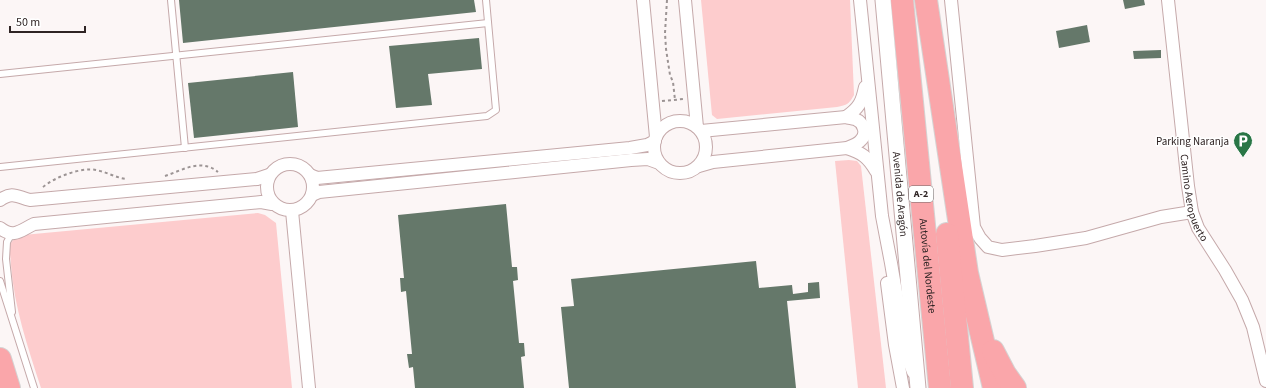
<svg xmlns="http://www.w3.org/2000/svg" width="1266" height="388" viewBox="0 0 1266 388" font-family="'Source Sans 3',sans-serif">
	<rect width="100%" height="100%" fill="#fcf6f6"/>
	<!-- green -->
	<g fill="#fdcccd">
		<path d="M701,0H850L854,95C849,104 847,105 837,107L717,119L712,115Z"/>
		<polygon points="849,160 857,161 861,166 886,388 858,388 835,161"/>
		<path d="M258,213L265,215L276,223L292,388H41C28,348 14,307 11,265C11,259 9,252 10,246C11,240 17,237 23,235Z"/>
	</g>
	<!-- building -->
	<g fill="#65786a">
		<polygon points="179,0 474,0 476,12 183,43"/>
		<polygon points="1123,0 1144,0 1145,5 1125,9"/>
		<polygon points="1087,25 1090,42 1059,48 1056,31"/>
		<polygon points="479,38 482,69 428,74 432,105 396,108 389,46"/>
		<polygon points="1161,50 1161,58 1134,59 1133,51"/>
		<polygon points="293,72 298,127 194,138 188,83"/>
		<polygon points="506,204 512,267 517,267 518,280 513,281 519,343 524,343 525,356 521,357 524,388 415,388 413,367 409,368 407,354 412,354 406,291 401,292 400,278 404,278 398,215"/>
		<polygon points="756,261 759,288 792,285 793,294 808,292 808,283 819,282 820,298 787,301 796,388 569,388 561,307 574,306 571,279"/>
	</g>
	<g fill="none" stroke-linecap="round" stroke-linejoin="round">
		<!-- service casing -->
		<g stroke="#c5a9aa" stroke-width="8">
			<g id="service">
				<polyline points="171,0 185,148"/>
				<polyline points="0,74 488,23"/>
				<polyline points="0,167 487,116 496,110 486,0"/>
				<polyline points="12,233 7,242 6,259 12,312"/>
				<polyline points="0,281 34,388"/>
			</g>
		</g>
		<!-- minor casing -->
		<g stroke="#c5a9aa" stroke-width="14">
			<g id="minor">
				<polyline points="643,0 656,137"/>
				<polyline points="685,0 697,127"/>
				<polyline points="860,0 882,216 891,263 907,356 913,372"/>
				<polyline points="951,0 974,227 980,238 988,247 1002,250 1035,246 1086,238 1161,217 1192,212"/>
				<path id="s1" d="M1168,0L1188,186L1192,212L1198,228L1225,270L1242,300L1253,327L1266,381"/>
				<path d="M846,117C859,108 862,102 865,87"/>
				<circle cx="680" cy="147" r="26"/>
				<path d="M847,148C862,153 868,157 876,171"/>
				<circle cx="290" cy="187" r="23"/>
				<path d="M699,166L713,162L847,148C852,146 858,144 861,140C868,133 863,122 855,119C852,118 849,118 846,117L701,131"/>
				<polyline points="310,175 317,178 630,148 647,145 655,141"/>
				<polyline points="312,195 319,192 631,160 648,159 659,163"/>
				<path d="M0,200C13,191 17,197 30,200L257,179L269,175"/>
				<polyline points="292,211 309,388"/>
				<path d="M0,228C14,239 21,230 34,224L261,202L272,204"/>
				<polyline points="887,283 895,345 903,388"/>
			</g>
		</g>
		<!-- tertiary casing -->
		<g stroke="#c5a9aa" stroke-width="17">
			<g id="tertiary">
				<path id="s2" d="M883,0L918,388"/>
			</g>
		</g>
		<!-- motorway casing -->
		<g stroke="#d5d3d3" stroke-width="24">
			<g id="motorway">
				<path id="s3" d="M902,0L940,388"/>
				<polyline points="926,0 967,273 994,388"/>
				<polyline points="947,234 962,388"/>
				<polyline points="993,351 1005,374 1015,388"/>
				<polyline points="0,359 9,388"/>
			</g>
		</g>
		<!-- path -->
		<g stroke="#9c9494" stroke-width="2" stroke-dasharray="3 3" stroke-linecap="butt">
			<polyline points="667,0 665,33 666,49 670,75 673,82 675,100"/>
			<polyline points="662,101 684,99"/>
			<path d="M165,176C183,170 201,158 218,172"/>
			<path d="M43,187C55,177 81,167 96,170C107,172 116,178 127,179"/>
		</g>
		<!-- service -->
		<use href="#service" stroke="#fff" stroke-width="6"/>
		<!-- minor -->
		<use href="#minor" stroke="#fff" stroke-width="12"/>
		<!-- tertiary -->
		<use href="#tertiary" stroke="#fff" stroke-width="15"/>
		<!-- motorway -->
		<use href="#motorway" stroke="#faa6aa" stroke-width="22"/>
	</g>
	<!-- icons -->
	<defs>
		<g id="parking-pin" transform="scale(1)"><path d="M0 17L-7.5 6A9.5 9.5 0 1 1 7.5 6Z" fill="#297646" stroke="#fff"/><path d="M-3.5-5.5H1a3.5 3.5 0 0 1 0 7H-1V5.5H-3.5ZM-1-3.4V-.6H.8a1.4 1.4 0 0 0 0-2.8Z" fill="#fff"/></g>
	</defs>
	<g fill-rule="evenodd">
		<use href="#parking-pin" x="1243" y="141"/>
	</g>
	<g text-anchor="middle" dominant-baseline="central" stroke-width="3" stroke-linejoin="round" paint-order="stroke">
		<!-- shield labels -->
		<rect fill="#fff" stroke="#6d6666" stroke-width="1" x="909" y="186" width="24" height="16" rx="3"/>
		<g font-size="10" font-weight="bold" fill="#2f2424">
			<text x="921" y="194">A-2</text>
		</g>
		<!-- poi labels -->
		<g font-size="11" fill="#2f2424" stroke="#fff" text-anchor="end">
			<text x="1229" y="141">Parking Naranja</text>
		</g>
		<!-- street labels -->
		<g font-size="11" fill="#2f2424" stroke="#fff">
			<text stroke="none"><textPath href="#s2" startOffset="195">Avenida de Aragón</textPath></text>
			<text stroke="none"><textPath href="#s1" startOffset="200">Camino Aeropuerto</textPath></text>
			<text stroke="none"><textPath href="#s3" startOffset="267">Autovía del Nordeste</textPath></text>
		</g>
	</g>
	<!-- scale -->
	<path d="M10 26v6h75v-6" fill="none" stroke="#2f2424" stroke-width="2"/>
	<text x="16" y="26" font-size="12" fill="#2f2424" stroke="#ffffff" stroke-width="3" paint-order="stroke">50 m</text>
</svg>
